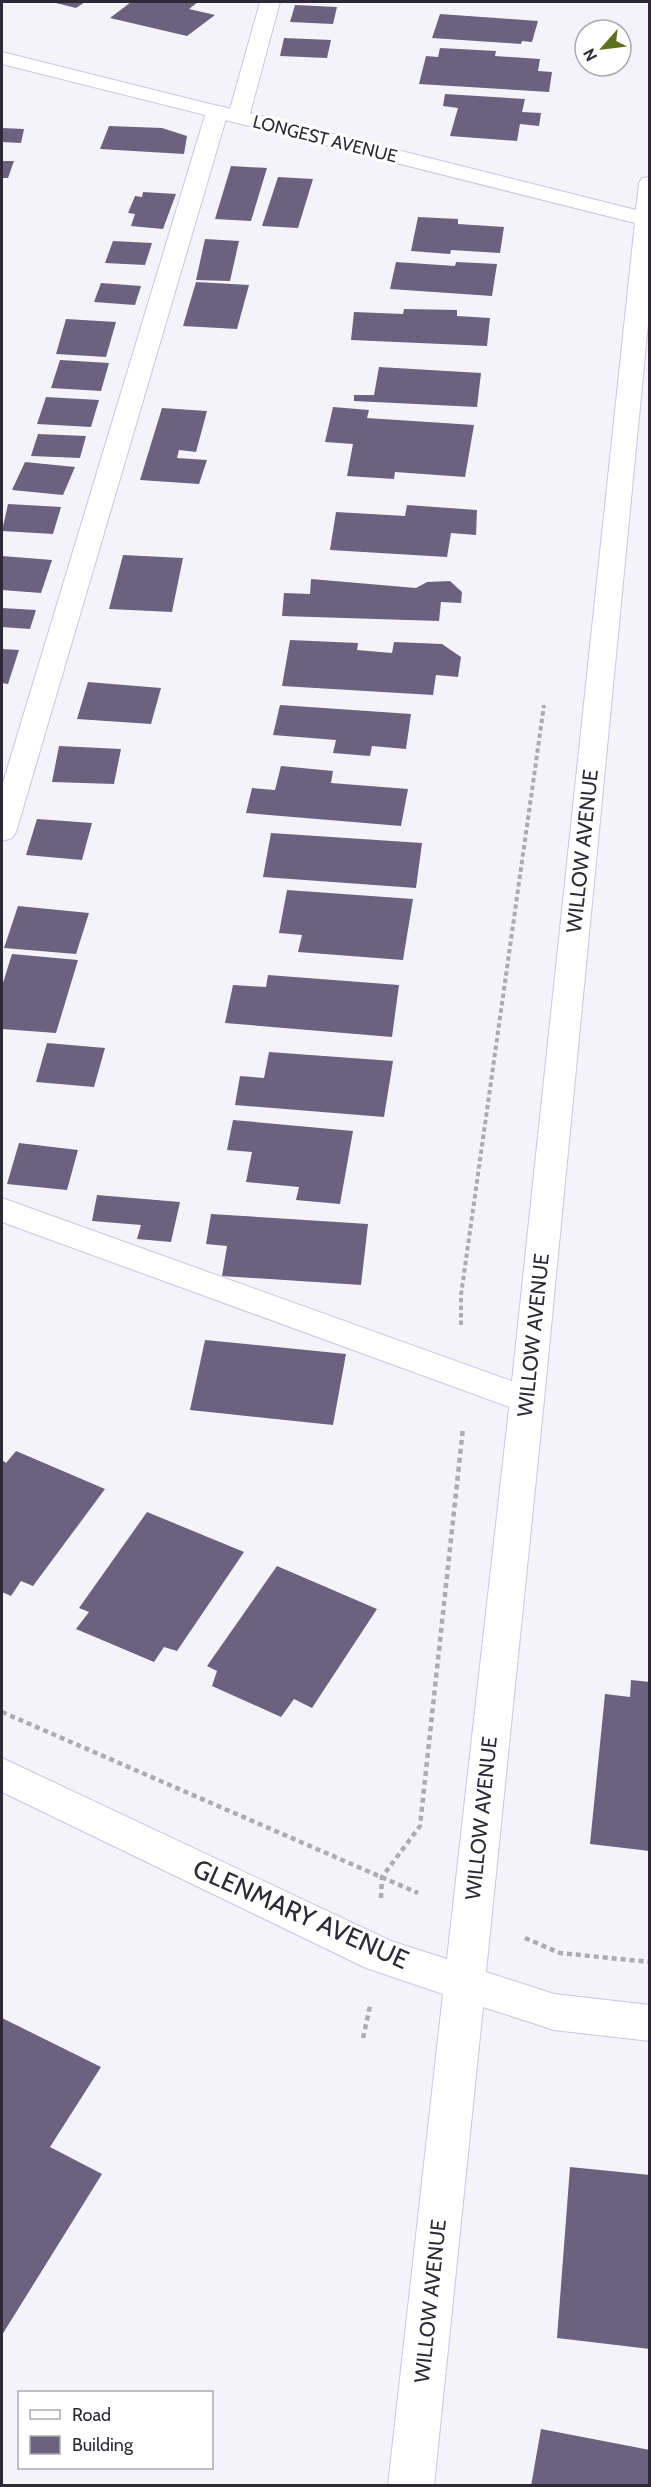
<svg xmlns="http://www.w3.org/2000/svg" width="651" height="2487" viewBox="0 0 651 2487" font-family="Cabin,sans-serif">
	<rect width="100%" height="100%" fill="#f5f3fa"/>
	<!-- building -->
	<g fill="#6b6280">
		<polygon points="52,2 85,2 76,8"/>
		<polygon points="131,2 198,2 189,9 215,15 187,36 110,18"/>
		<polygon points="295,5 337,7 333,24 290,22"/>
		<polygon points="440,14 538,21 532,42 522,41 521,44 432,38"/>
		<polygon points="284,38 331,40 327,58 280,56"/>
		<polygon points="440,48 496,51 495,56 540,59 538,71 552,72 549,92 419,84 426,56 438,57"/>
		<polygon points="445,94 525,99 522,112 541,113 539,126 520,124 517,141 450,136 458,108 443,106"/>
		<polygon points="109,126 162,128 187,136 184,154 100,149"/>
		<polygon points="2,128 24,129 21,143 2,142"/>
		<polygon points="2,161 14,161 8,178 2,178"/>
		<polygon points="231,166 267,168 251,221 215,219"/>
		<polygon points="278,177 313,179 298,228 262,226"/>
		<polygon points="143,192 176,194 163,229 131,226 135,214 128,213 135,196 142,197"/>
		<polygon points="418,217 458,219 458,224 504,227 500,253 451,250 450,254 411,251"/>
		<polygon points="205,239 239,241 230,281 196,280"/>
		<polygon points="113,241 152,243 145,265 105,263"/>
		<polygon points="396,262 455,266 456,262 497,264 492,296 390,289"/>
		<polygon points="196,282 249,285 237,329 183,326"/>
		<polygon points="101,283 141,286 135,305 94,302"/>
		<polygon points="404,309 457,310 457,316 490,318 487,346 351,340 354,312 403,314"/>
		<polygon points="66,319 116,322 106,357 56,354"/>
		<polygon points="60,360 109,363 101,391 51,388"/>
		<polygon points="379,367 481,373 477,407 354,401 354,395 374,395"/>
		<polygon points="46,397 99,400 91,427 37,424"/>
		<polygon points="333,407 369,410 367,418 474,425 465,477 395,472 394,479 347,476 353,444 325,442"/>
		<polygon points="162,408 207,411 196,452 179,450 177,458 207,460 199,484 140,480"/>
		<polygon points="38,434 86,436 80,458 31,456"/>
		<polygon points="25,462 75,467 63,495 12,490"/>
		<polygon points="8,504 61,507 53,534 2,531"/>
		<polygon points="407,505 477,510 476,535 451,533 447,557 330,550 336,512 405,516"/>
		<polygon points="123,555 183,558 172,612 109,609"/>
		<polygon points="2,556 52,560 41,593 2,590"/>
		<polygon points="311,579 416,588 427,582 450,581 462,592 461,603 441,602 439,621 282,616 284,593 310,594"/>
		<polygon points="2,608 36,610 30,629 2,627"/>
		<polygon points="290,640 358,643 357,650 392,653 394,642 442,644 461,657 458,677 436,675 433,695 282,686"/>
		<polygon points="2,649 19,650 8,684 2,683"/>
		<polygon points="88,682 161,688 151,724 77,719"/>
		<polygon points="280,705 411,714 406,749 372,746 370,756 333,753 336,740 273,735"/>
		<polygon points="59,746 121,749 114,784 52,782"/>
		<polygon points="281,766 333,771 331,783 408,789 401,826 246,813 252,788 275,790"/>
		<polygon points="37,819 92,823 82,860 26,855"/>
		<polygon points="271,833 422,843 416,888 263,877"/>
		<polygon points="287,890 413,899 403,960 298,952 302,935 279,933"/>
		<polygon points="18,906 89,913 76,954 4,948"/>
		<polygon points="12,954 78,960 56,1033 2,1029 2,986"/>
		<polygon points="268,975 399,985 392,1037 225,1023 233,985 266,987"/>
		<polygon points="47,1043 105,1048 94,1087 36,1082"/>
		<polygon points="269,1052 393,1061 384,1117 235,1105 240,1076 264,1078"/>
		<polygon points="233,1120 353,1131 340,1204 296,1200 299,1187 246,1182 252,1152 227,1150"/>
		<polygon points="19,1143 78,1150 67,1190 7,1184"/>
		<polygon points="97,1195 180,1202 171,1242 137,1239 141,1225 92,1221"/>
		<polygon points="211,1214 368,1224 361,1285 222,1276 227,1246 206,1244"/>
		<polygon points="205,1340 346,1354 333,1425 190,1410"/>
		<polygon points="16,1451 105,1489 33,1586 21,1581 11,1596 2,1592 2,1460 6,1463"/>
		<polygon points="147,1512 244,1552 177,1651 164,1647 154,1662 76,1629 89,1612 79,1608"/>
		<polygon points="277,1566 377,1609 312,1708 294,1699 281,1717 212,1686 217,1671 207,1666"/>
		<polygon points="631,1680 650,1682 650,1851 590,1844 605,1694 630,1697"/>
		<polygon points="2,2018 101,2067 50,2147 102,2174 2,2335"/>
		<polygon points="570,2167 650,2175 650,2349 557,2338"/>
		<polygon points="541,2429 650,2450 650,2486 531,2486"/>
	</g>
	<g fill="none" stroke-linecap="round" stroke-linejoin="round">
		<!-- lane casing -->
		<g stroke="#cdc3e5" stroke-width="2">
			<g id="lane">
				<polygon points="217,106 225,107 228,112 16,832 12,838 2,841 2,786 206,112 209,107"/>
				<polygon points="2,1198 539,1391 544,1400 539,1409 527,1413 515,1409 2,1222"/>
			</g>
		</g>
		<!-- street casing -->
		<g stroke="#cdc3e5" stroke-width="2">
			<polygon id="street" points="260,2 280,2 250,113 636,210 639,183 642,178 650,177 650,303 544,1400 486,1972 554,1994 650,2005 650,2041 554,2030 483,2007 434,2486 388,2486 443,1994 366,1968 2,1792 2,1758 391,1941 447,1959 510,1400 635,223 2,64 2,52 230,109"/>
		</g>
		<!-- path-far1 -->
		<polyline stroke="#adaab4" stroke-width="4" stroke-dasharray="4.5 3" stroke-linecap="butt" points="461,1325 461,1295 544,705"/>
		<!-- path -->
		<g stroke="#adaab4" stroke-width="4.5" stroke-dasharray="5 4" stroke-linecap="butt">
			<polyline points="2,1712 418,1893"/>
			<polyline points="381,1898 382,1877 420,1826 463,1428"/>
			<polyline points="525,1938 560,1953 650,1962"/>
			<polyline points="363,2038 370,2006"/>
		</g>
		<!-- lane -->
		<use href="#lane" fill="#fff" fill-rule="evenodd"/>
		<!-- street -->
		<use href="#street" fill="#fff" fill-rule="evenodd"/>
	</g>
	<g text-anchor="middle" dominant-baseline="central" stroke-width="6" stroke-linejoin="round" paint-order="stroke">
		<!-- far-street labels -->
		<g font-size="18" fill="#2d2936" stroke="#fff">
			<text transform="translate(325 139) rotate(14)">LONGEST AVENUE</text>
		</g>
		<!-- street labels -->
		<g font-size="21" fill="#2d2936" stroke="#fff">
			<text transform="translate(582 851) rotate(-84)">WILLOW AVENUE</text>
			<text transform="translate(533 1335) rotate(-84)">WILLOW AVENUE</text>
			<text transform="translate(481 1818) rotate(-84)">WILLOW AVENUE</text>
			<text transform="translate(430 2301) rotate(-84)">WILLOW AVENUE</text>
		</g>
		<!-- near-street labels -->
		<g font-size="26" fill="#2d2936" stroke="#fff">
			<text transform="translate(301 1914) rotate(24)">GLENMARY AVENUE</text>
		</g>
	</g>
	<!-- border -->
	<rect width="651" height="2487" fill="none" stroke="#2d2936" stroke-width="6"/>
	<!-- legend -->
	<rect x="18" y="2391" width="195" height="78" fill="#ffffff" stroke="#aba9af" stroke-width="1.5"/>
	<rect x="30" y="2410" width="30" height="9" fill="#ffffff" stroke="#aba9af" stroke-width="1.5"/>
	<text x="72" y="2421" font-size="18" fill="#2d2936">Road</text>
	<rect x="30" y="2436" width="30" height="18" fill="#6b6280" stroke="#aba9af" stroke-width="1.5"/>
	<text x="72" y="2451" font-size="18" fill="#2d2936">Building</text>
	<!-- north arrow -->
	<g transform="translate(603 48) rotate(242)"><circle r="28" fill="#ffffff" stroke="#aba9af" stroke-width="1.5"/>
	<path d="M0-4.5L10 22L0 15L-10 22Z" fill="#606f1b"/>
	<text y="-9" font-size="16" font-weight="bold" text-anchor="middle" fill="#2d2936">N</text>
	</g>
</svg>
